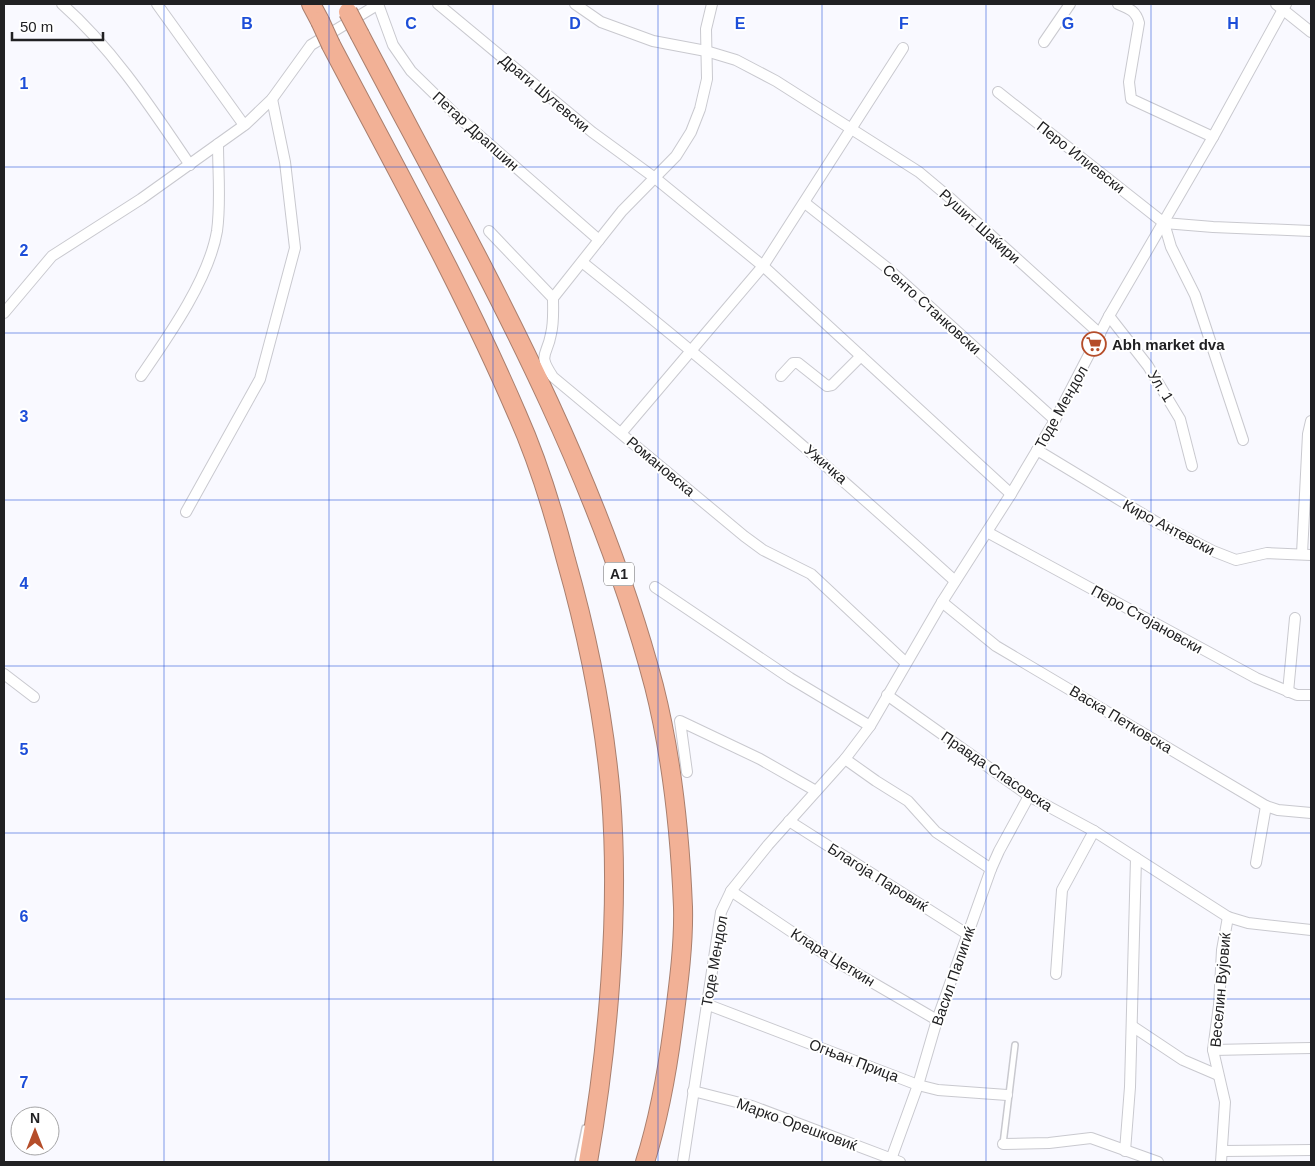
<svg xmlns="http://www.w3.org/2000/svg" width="1315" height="1166" viewBox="0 0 1315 1166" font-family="Arial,sans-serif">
	<rect width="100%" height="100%" fill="#f9f9ff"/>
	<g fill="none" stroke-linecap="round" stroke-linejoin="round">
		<!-- service casing -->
		<g stroke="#c9c9cf" stroke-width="8">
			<g id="service">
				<polyline points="1003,1144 1015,1045"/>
				<polyline points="578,1162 585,1128"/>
			</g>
		</g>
		<!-- minor casing -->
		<g stroke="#c9c9cf" stroke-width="12">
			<g id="minor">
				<path d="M62,4C113,49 152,109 190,165"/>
				<polyline points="157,4 244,125"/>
				<polyline points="378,4 393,45 411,71 456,115 599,240"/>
				<polyline points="438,4 592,132 655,178 763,266 1011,494"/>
				<polyline points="575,4 601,22 653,41 706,51 736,60 776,81 919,172 950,198 1100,334"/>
				<path d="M1118,4C1130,9 1136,11 1139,23L1129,82L1131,99L1213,137"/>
				<polyline points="1276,4 1311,32"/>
				<polyline points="1044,42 1070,4"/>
				<polyline points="998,92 1164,223"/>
				<polyline points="805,203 886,267 1055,420"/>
				<polyline points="1164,223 1171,247 1195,295 1243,440"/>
				<polyline points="1164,223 1213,227 1311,231"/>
				<path d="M489,231L553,298C553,309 554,322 551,334C547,357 537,353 553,377L744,536L763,550L811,574L906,663"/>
				<path d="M582,262C710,364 834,471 955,581"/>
				<polyline points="553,298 622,211 676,156 691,132 700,109 707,79 706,29 712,4"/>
				<polyline points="4,313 52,256 141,199 246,124 272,99 311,45 377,5"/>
				<polyline points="1109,316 1148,366 1180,419 1192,466"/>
				<path d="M141,376C168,337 209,279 217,231C221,203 218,172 218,144"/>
				<polyline points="781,376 793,363 798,363 827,386 832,385 861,356"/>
				<polyline points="622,432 763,266 903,48"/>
				<polyline points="1037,450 1156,522 1213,551 1236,560 1267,553 1311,555"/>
				<polyline points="186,512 260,379 295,248 285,162 272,99"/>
				<polyline points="987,532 1256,678 1297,695 1311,695"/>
				<polyline points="1302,554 1308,434 1311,421"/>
				<polyline points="655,587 790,678 870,726"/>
				<polyline points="942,602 996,646 1266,806 1278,810 1311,813"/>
				<polyline points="4,674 34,697"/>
				<polyline points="1288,692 1295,618"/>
				<polyline points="887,695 1029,796 1094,831 1228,917 1248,923 1311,930"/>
				<polyline points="845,759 876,781 908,801 936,832 991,869"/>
				<polyline points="687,772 680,721 760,759 816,791"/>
				<polyline points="789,821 967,934"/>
				<polyline points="1256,863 1266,806"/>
				<polyline points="731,891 832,959 937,1020"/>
				<polyline points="1056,974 1062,890 1094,831"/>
				<polyline points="706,1004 918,1085 938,1090 1007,1095"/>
				<polyline points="1132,1026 1183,1060 1218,1075"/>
				<polyline points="1213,1050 1311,1048"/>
				<polyline points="693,1091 752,1106 900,1162"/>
				<polyline points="1003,1144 1049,1143 1091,1138 1158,1162"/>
				<polyline points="1125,1151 1130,1087 1136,858"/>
				<polyline points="1224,1151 1311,1150"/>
				<polyline points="683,1162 721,912 731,891 768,845 845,759 870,726 942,602 1011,494 1055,420 1109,316 1213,137 1286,4"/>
				<polyline points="890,1162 918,1085 937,1020 991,869 999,851 1029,796"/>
				<polyline points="1221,1162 1225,1102 1213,1050 1219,1005 1222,950 1228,917"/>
			</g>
		</g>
		<!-- motorway casing -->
		<g stroke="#a97f6e" stroke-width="20">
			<g id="motorway">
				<polyline points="311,4 320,21"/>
				<path d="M360,35C470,245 593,454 654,686C672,757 680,833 683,907C684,946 678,988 673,1027C667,1073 659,1118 645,1162"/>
				<path d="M331,45C395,167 463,288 517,414C538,461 553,510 566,560C588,637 604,717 611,797C620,913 608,1048 588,1162"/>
			</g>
		</g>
		<!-- service -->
		<use href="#service" stroke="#fff" stroke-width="5"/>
		<!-- minor -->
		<use href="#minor" stroke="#fff" stroke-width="10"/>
		<!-- motorway -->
		<use href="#motorway" stroke="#f2b196" stroke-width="18"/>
		<!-- motorway-bridge casing -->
		<g stroke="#a97f6e" stroke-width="20" stroke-linecap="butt">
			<g id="motorway-bridge">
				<polyline points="348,12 360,35"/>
				<polyline points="320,21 331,45"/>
			</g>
		</g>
		<!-- motorway-bridge -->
		<use href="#motorway-bridge" stroke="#f2b196" stroke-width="18"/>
	</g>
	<!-- grid -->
	<path fill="none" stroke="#1d4ed8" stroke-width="1" stroke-opacity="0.55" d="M164,4V1162M329,4V1162M493,4V1162M658,4V1162M822,4V1162M986,4V1162M1151,4V1162M4,167H1311M4,333H1311M4,500H1311M4,666H1311M4,833H1311M4,999H1311"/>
	<!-- icons -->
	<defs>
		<g id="supermarket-ring" transform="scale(1.25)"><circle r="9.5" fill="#fff" stroke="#b54d2a" stroke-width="1.5"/><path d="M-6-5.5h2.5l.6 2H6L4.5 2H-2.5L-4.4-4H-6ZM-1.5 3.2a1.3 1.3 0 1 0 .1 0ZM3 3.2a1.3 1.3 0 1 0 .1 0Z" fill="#b54d2a"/></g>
	</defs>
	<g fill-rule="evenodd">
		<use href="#supermarket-ring" x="1094" y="344"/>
	</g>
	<g text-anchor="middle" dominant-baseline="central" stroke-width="4" stroke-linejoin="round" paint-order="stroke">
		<!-- shield labels -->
		<rect fill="#fff" stroke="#646465" stroke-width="1" x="604" y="562.5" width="30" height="23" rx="4"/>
		<g font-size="14" font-weight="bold" fill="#212123">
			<text x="619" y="574">A1</text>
		</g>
		<!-- street labels -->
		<g font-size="15" fill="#212123" stroke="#fff">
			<text transform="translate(545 93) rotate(40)">Драги Шутевски</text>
			<text transform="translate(476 131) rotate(42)">Петар Драпшин</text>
			<text transform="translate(1081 157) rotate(38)">Перо Илиевски</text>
			<text transform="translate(980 226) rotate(42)">Рушит Шаќири</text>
			<text transform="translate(932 309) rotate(42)">Сенто Станковски</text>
			<text transform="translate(1161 386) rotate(58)">Ул. 1</text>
			<text transform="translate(1061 407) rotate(-61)">Тоде Мендол</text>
			<text transform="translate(826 464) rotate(41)">Ужичка</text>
			<text transform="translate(661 466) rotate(40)">Романовска</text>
			<text transform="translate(1169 527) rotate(28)">Киро Антевски</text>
			<text transform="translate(1147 619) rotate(29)">Перо Стојановски</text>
			<text transform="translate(1121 719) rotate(31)">Васка Петковска</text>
			<text transform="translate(997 771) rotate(34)">Правда Спасовска</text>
			<text transform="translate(878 877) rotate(32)">Благоја Паровиќ</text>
			<text transform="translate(833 957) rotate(32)">Клара Цеткин</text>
			<text transform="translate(714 961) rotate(-80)">Тоде Мендол</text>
			<text transform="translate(953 976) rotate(-71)">Васил Палигиќ</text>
			<text transform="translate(1220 990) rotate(-85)">Веселин Вујовиќ</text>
			<text transform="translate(854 1060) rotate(21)">Огњан Прица</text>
			<text transform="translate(797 1124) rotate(20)">Марко Орешковиќ</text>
		</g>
		<!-- poi labels -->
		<g font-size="15" font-weight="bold" fill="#212123" stroke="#fff" text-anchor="start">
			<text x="1112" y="344">Abh market dva</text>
		</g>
	</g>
	<g font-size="16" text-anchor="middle" font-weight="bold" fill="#1d4ed8" stroke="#fff" stroke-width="4" stroke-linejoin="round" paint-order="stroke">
		<text x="247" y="29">B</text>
		<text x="411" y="29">C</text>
		<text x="575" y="29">D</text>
		<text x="740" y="29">E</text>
		<text x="904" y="29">F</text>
		<text x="1068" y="29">G</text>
		<text x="1233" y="29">H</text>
		<text x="24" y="89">1</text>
		<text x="24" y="256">2</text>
		<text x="24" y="422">3</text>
		<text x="24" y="589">4</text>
		<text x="24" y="755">5</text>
		<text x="24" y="922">6</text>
		<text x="24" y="1088">7</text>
	</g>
	<!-- border -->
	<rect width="1315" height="1166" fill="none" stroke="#212123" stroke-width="10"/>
	<!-- north arrow -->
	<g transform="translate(35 1131)"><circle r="24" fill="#ffffff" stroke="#a6a6a7"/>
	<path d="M0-4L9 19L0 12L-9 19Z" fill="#b54d2a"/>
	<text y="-8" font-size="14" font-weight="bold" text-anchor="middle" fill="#212123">N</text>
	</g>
	<!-- scale -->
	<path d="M12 32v8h91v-8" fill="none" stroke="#212123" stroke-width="2.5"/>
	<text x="20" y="32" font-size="15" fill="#212123" stroke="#ffffff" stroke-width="4" paint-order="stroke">50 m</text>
</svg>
